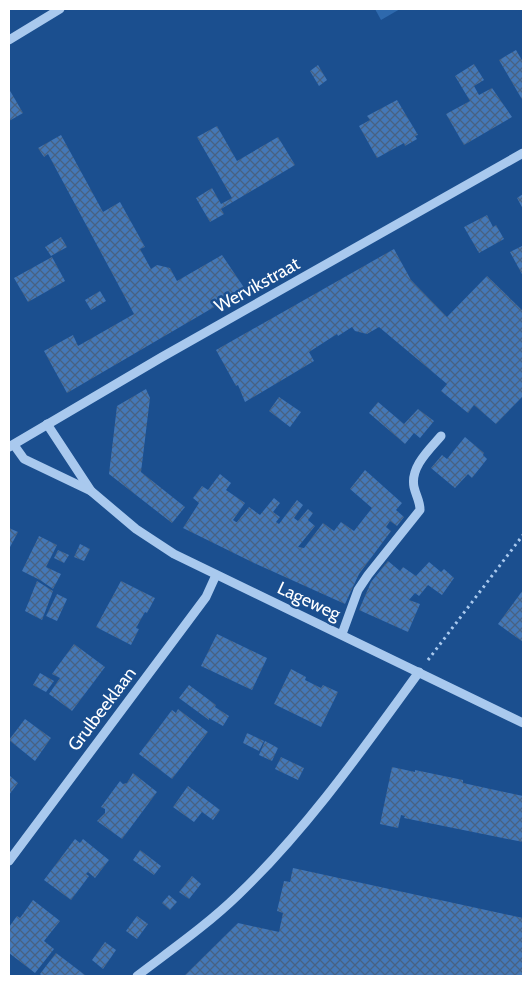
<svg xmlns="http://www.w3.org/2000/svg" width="532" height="985" viewBox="0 0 532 985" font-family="Cabin,sans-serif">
	<defs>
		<pattern id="building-cross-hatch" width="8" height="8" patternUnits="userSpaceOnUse" patternTransform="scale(1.25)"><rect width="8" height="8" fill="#4478b7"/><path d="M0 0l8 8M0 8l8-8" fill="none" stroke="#486282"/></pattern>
	</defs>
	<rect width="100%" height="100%" fill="#1b4f8f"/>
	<!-- grass -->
	<polygon fill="#2e69ad" points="375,9 400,9 381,20"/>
	<!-- building -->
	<g fill="url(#building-cross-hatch)">
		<polygon points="516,50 523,62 523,101 499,60"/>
		<polygon points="474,64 484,80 474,86 479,95 492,88 512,117 464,145 446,114 470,101 455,76"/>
		<polygon points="318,65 327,80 319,86 310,71"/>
		<polygon points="9,89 23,113 9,121"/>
		<polygon points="397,100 418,135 415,136 417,139 405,146 404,143 377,158 359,126 370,120 367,116"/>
		<polygon points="217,126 237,161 278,137 295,165 221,209 224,214 210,222 196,198 212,188 221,204 232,198 197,137"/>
		<polygon points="61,135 103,212 120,202 145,247 140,249 151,269 157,265 170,268 177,281 222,255 245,289 67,393 44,351 73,335 78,346 134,314 48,154 44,157 38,148"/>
		<polygon points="523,194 523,209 517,198"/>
		<polygon points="487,215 493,227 496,225 504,239 479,253 464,227"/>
		<polygon points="61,237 67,247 51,256 45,247"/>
		<polygon points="522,246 523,248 523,276 510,252"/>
		<polygon points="394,249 411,280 447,317 487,276 523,311 523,396 496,424 474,405 468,413 441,391 447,384 379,327 367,334 355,331 352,327 338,336 337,334 309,352 314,361 245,402 238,385 236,386 216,350"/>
		<polygon points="52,257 65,281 28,302 14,278"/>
		<polygon points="100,291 106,301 91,310 85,300"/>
		<polygon points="146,389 150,398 141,472 185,507 172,523 109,474 117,406"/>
		<polygon points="279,397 301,412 290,427 269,411"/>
		<polygon points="378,402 404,424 418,409 434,421 420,438 414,433 405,444 369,413"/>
		<polygon points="465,437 484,453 483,455 487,459 472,478 468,474 455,488 431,468 442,455 447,459"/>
		<polygon points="365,470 402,503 396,510 404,517 397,526 390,521 386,527 391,531 359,574 345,604 254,563 183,528 199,503 193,498 202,486 208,490 220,474 231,483 226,490 245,503 233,520 236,522 237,522 249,507 260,515 274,498 280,503 273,512 280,517 276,522 279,524 297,500 303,505 294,518 298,521 308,509 313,513 308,520 315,526 298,547 304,548 323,523 334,531 341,522 354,531 372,508 350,489"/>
		<polygon points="9,528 18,532 9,549"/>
		<polygon points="39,536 57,545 46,567 61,574 53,589 40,580 22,571"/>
		<polygon points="80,544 90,549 84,561 74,557"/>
		<polygon points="58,550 69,555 64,563 54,558"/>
		<polygon points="388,561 400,571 403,567 416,576 429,562 441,572 444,569 454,578 442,595 428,585 419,596 415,593 409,600 420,604 408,632 359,610 371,582"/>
		<polygon points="37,581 53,591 42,620 25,611"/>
		<polygon points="121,581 155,598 147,613 145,612 136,628 139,629 131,645 96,627"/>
		<polygon points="523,590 523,642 498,624"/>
		<polygon points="57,594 67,599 57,621 46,616"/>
		<polygon points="217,634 267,658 252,690 201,666"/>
		<polygon points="74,644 105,667 72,711 49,694 60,678 52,674"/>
		<polygon points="291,669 306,677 305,680 321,688 323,685 338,692 321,727 274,704"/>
		<polygon points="40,673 54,681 46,692 33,685"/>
		<polygon points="189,685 216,705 215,707 229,716 223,726 209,718 209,720 179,698"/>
		<polygon points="178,709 208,732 172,779 139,754 172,710 176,713"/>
		<polygon points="25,719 51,738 35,761 9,740"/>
		<polygon points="247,733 264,741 259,751 243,743"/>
		<polygon points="265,741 278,748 272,761 259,755"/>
		<polygon points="281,757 304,768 298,780 275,769"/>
		<polygon points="392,767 415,772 415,770 463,780 463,783 523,796 523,842 404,818 405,816 401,815 398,828 380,824"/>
		<polygon points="133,773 157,792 122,839 97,821 105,813 105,809 101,807 120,781 123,784 127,783"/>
		<polygon points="9,775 18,783 9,795"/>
		<polygon points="188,786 220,810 213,820 202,812 194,822 173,807"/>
		<polygon points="75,839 80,843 83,839 109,860 95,878 88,872 86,874 89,876 71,900 44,880"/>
		<polygon points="140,850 161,866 154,875 133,860"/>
		<polygon points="293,868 523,918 523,976 184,976 238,923 279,932 283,913 277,911 284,881 290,882"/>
		<polygon points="192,876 201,884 189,899 179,892"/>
		<polygon points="169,895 177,902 170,910 162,903"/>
		<polygon points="33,900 60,921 44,941 54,949 35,973 9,953 9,927 17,916 20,918"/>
		<polygon points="137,916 148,924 137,939 126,931"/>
		<polygon points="105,942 116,950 103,969 92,960"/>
		<polygon points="56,953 85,975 84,976 42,976 40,974"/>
	</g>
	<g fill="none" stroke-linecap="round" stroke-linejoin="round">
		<!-- path -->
		<polyline stroke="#a9c9ee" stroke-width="3" stroke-dasharray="2.5 4" stroke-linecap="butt" points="428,660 523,535"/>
		<!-- minor -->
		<g stroke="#a9c9ee" stroke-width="9">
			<polyline points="9,40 60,9"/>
			<polyline points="47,424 91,491"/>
			<polyline points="14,445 24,459 91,491 136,529 174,554 523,723"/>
			<polyline points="9,447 162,357 523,153"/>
			<path d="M342,634L358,590L368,575L420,510C420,501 416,496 414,487C410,467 429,450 441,436"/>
			<polyline points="9,861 206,597 216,575"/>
			<path d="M137,976C171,950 207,925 238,895C307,829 363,749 419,672"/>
		</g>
	</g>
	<g text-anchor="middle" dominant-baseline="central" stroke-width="5" stroke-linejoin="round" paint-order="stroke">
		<!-- street labels -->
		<g font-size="18" fill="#fff" stroke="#1b4f8f">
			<text transform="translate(257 285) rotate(-29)">Wervikstraat</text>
			<text transform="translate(309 601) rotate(25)">Lageweg</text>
			<text transform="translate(102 709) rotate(-53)">Grulbeeklaan</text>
		</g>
	</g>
	<!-- border -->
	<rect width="532" height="985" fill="none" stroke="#ffffff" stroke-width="20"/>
</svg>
